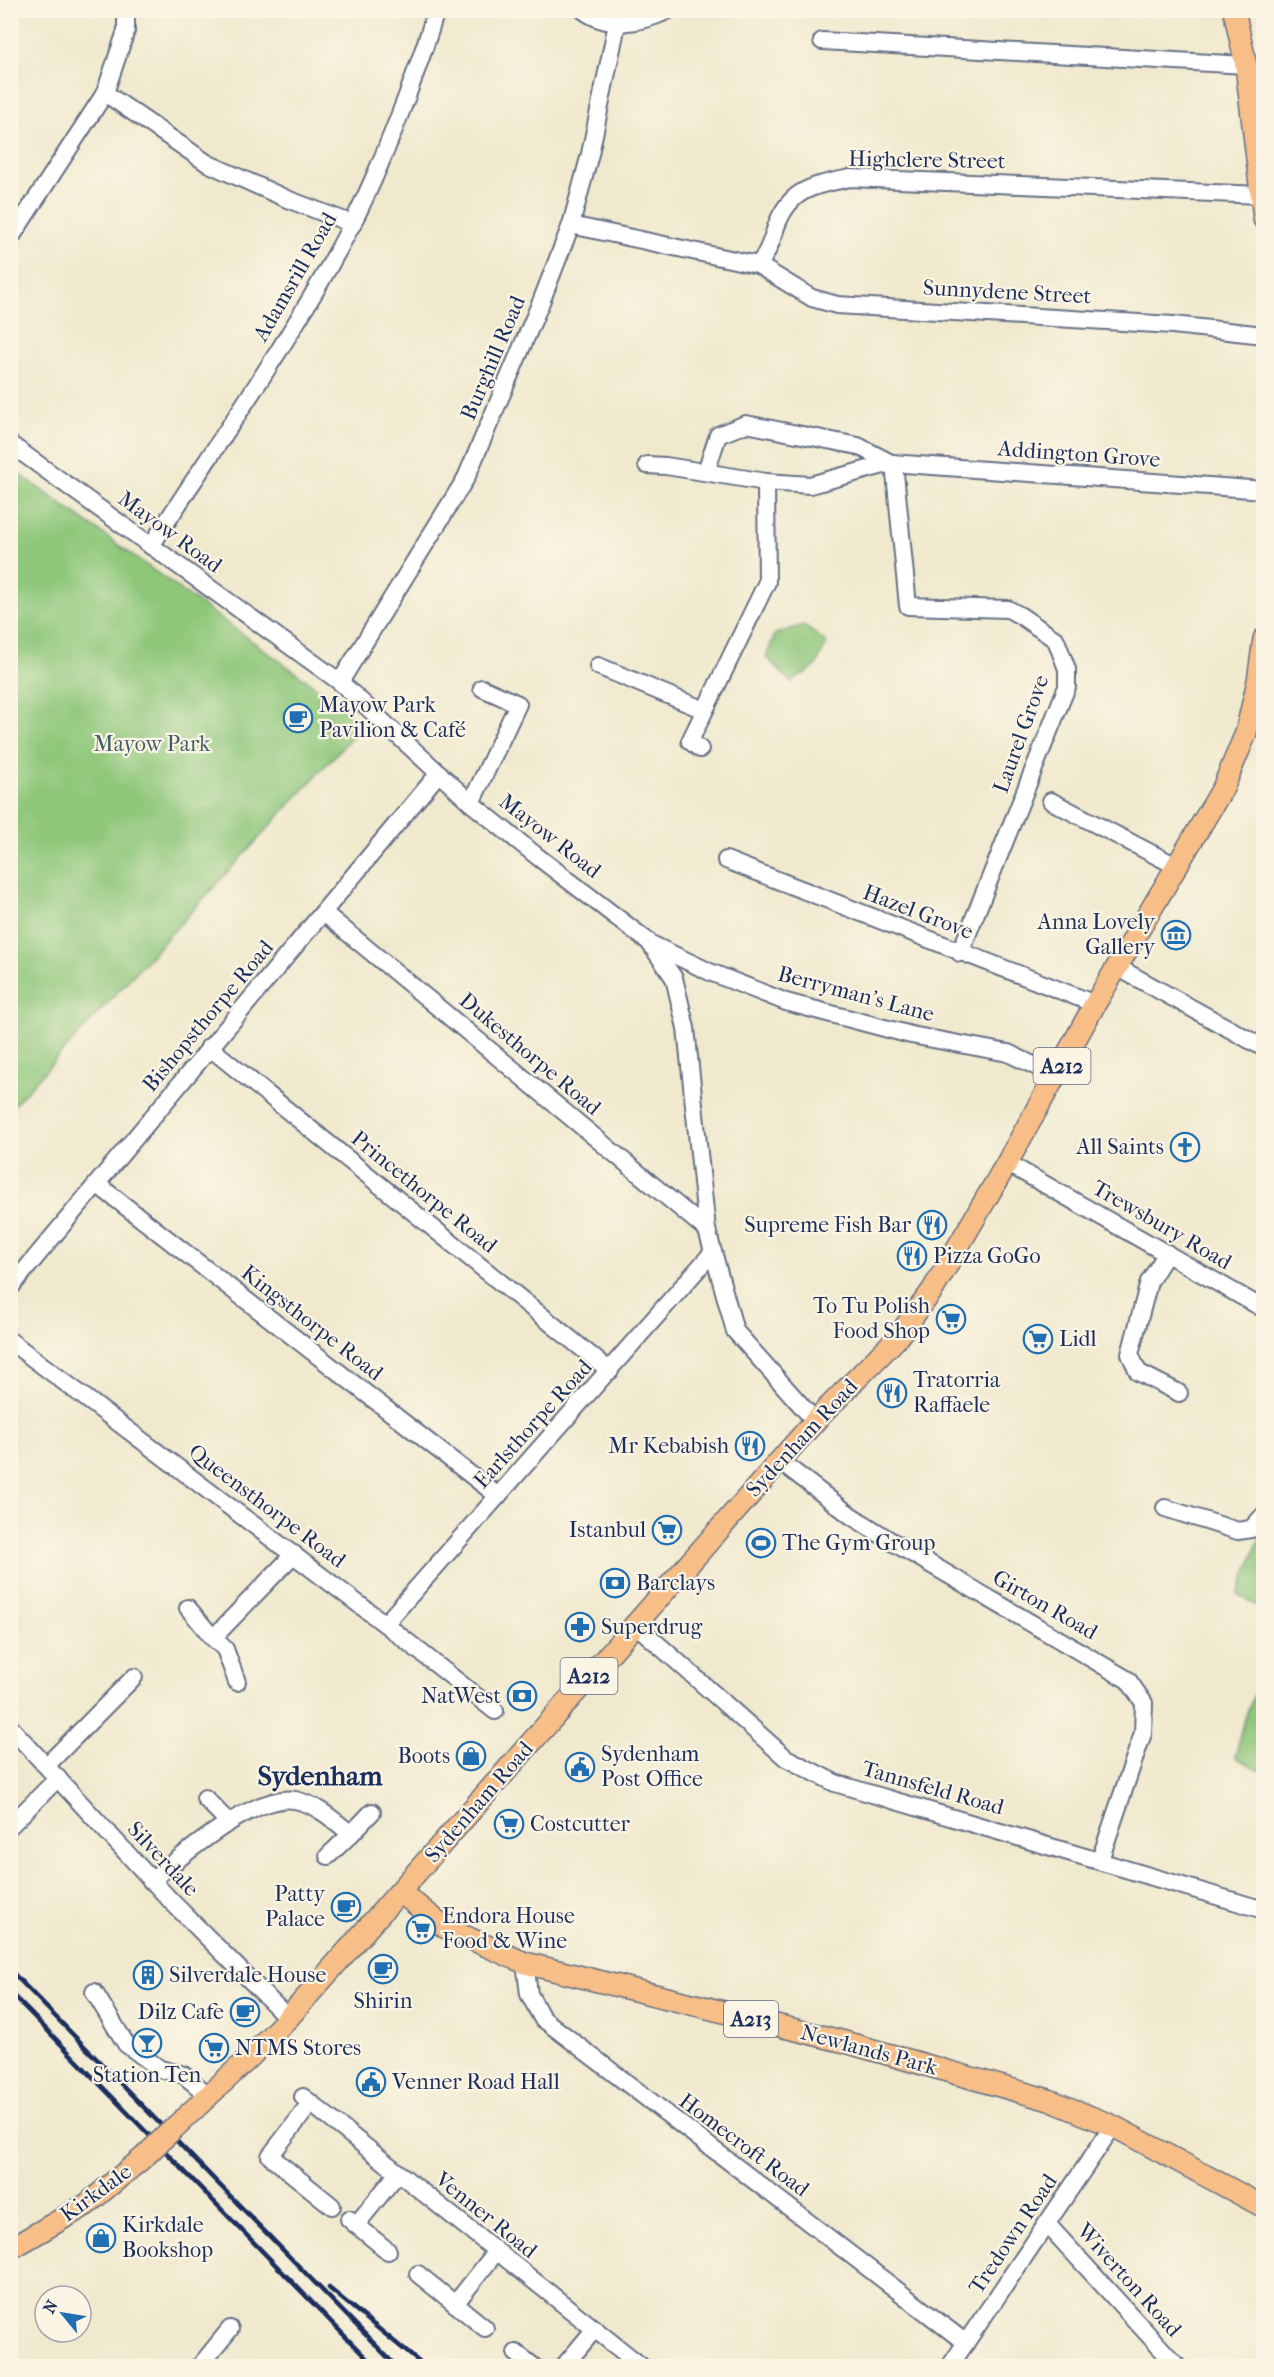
<svg xmlns="http://www.w3.org/2000/svg" width="1274" height="2377" viewBox="0 0 1274 2377" font-family="'IM FELL French Canon',serif">
	<rect width="100%" height="100%" fill="#fcf5e5"/>
	<filter id="ink" filterUnits="userSpaceOnUse"><feTurbulence type="fractalNoise" baseFrequency=".0167" numOctaves="2"/><feDisplacementMap in="SourceGraphic" scale="12" xChannelSelector="R" yChannelSelector="G"/><feConvolveMatrix kernelMatrix="1 2 1 2 8 2 1 2 1" color-interpolation-filters="sRGB"/></filter>
	<filter id="wash" filterUnits="userSpaceOnUse"><feTurbulence type="fractalNoise" baseFrequency=".008" numOctaves="4" result="noise"/><feDisplacementMap in="SourceGraphic" scale="24" xChannelSelector="R" yChannelSelector="G"/><feGaussianBlur stdDeviation="1.35" result="paint"/><feColorMatrix in="noise" values="0 0 0 0 0 0 0 0 0 0 0 0 0 0 0 0 0 1.4 0 .05"/><feComposite in="paint" operator="in"/></filter>
	<g filter="url(#wash)">
		<rect width="100%" height="100%" fill="#f0e9ce"/>
		<!-- green -->
		<g fill="#8fc77a" stroke="#557b6c" stroke-width="1.5">
			<polygon points="11,468 330,697 361,727 11,1108"/>
			<polygon points="803,625 827,643 815,667 791,682 766,657 775,634"/>
			<polygon points="1263,1529 1264,1609 1263,1609 1238,1595"/>
			<polygon points="1263,1671 1263,1772 1235,1757 1246,1715"/>
		</g>
	</g>
	<g filter="url(#ink)">
		<g fill="none" stroke-linecap="round" stroke-linejoin="round">
			<!-- minor casing -->
			<g stroke="#667085" stroke-width="20">
				<g id="minor">
					<path d="M583,10C609,30 642,23 669,10"/>
					<polyline points="822,41 1246,65"/>
					<polyline points="105,93 207,163 287,199 353,224"/>
					<path d="M571,225L758,265C768,253 771,242 776,227C790,188 813,186 850,178L1261,195"/>
					<polyline points="10,239 105,93 126,31 126,10"/>
					<polyline points="758,265 812,298 837,305 1173,325 1264,335"/>
					<polyline points="10,444 340,682 471,803 538,857 649,942 674,978 686,1028 707,1230 735,1331 815,1421"/>
					<polyline points="891,463 1264,490"/>
					<polyline points="894,463 908,606 1008,609 1021,616 1056,640 1067,669 1067,687 1064,694 960,953"/>
					<polyline points="647,465 666,466 766,482 810,485 891,463 858,446 746,424 718,435 706,472"/>
					<path d="M151,546C219,440 293,338 351,226C373,184 390,140 407,96C417,68 428,40 436,10"/>
					<polyline points="598,666 704,710"/>
					<polyline points="340,682 466,478 541,302 571,225 590,154 617,24"/>
					<polyline points="700,749 690,741 767,582 766,482"/>
					<polyline points="1051,801 1176,866"/>
					<polyline points="471,803 518,704 482,688"/>
					<polyline points="726,860 1095,1004"/>
					<polyline points="324,913 707,1230"/>
					<polyline points="651,944 710,972 786,1002 911,1035 1008,1053 1056,1076"/>
					<polyline points="1117,967 1264,1048"/>
					<polyline points="209,1047 610,1371"/>
					<polyline points="1007,1163 1264,1309"/>
					<polyline points="98,1185 498,1496"/>
					<polyline points="1167,1253 1149,1282 1130,1354 1138,1372 1179,1393"/>
					<polyline points="10,1288 439,773"/>
					<polyline points="10,1341 385,1624 495,1711"/>
					<polyline points="780,1461 850,1515 891,1541 1128,1680 1144,1703 1143,1733 1100,1860"/>
					<polyline points="1165,1508 1238,1531 1251,1529 1264,1515"/>
					<polyline points="188,1608 213,1638 294,1554"/>
					<polyline points="385,1624 712,1253"/>
					<polyline points="635,1624 786,1758 835,1783 1264,1910"/>
					<polyline points="213,1638 225,1649 237,1682"/>
					<polyline points="10,1727 172,1902 288,2018"/>
					<polyline points="47,1765 134,1677"/>
					<polyline points="205,1798 228,1822"/>
					<polyline points="10,1826 58,1778"/>
					<polyline points="328,1856 351,1834"/>
					<path d="M151,1881C182,1856 255,1793 295,1800C316,1804 335,1821 351,1834L372,1812"/>
					<polyline points="525,1963 529,1994 542,2018 966,2343"/>
					<polyline points="94,1992 126,2044 160,2069 184,2075 208,2095"/>
					<polyline points="303,2097 641,2366"/>
					<polyline points="311,2103 270,2156 332,2206"/>
					<polyline points="349,2219 388,2251"/>
					<polyline points="356,2225 398,2173"/>
					<polyline points="1048,2225 1177,2366"/>
					<polyline points="418,2274 485,2328"/>
					<polyline points="455,2304 496,2252"/>
					<polyline points="516,2353 533,2366"/>
					<polyline points="200,2366 230,2329"/>
					<polyline points="564,2366 594,2330"/>
					<polyline points="950,2366 1113,2126"/>
				</g>
			</g>
			<!-- major casing -->
			<g stroke="#667085" stroke-width="24">
				<g id="major">
					<polyline points="1234,10 1246,65 1264,219"/>
					<polyline points="400,1892 446,1928 525,1963 845,2042 1049,2100 1113,2126 1264,2207"/>
					<polyline points="174,2128 251,2056 288,2018 815,1421 896,1339 932,1291 1007,1163 1095,1004 1223,788 1246,733 1258,681 1264,639"/>
					<polyline points="10,2249 86,2205 144,2157"/>
				</g>
			</g>
			<!-- minor -->
			<use href="#minor" stroke="#fff" stroke-width="16"/>
			<!-- major -->
			<use href="#major" stroke="#f7be87" stroke-width="21"/>
			<!-- rail -->
			<g stroke="#1b2f5e" stroke-width="4.5">
				<polyline points="10,1970 396,2366"/>
				<polyline points="10,1992 374,2366"/>
				<polyline points="329,2288 424,2366"/>
			</g>
			<!-- major-bridge casing -->
			<g stroke="#667085" stroke-width="24" stroke-linecap="butt">
				<polyline id="major-bridge" points="144,2157 174,2128"/>
			</g>
			<!-- major-bridge -->
			<use href="#major-bridge" stroke="#f7be87" stroke-width="21"/>
		</g>
	</g>
	<!-- icons -->
	<defs>
		<g id="cafe-ring" transform="scale(1.5)"><circle r="9.5" fill="#fcf5e5" stroke="#1f6fb2" stroke-width="1.5"/><path d="M-5.5-4.5H6V0H3Q3 3.5 0 3.5H-2.5Q-5.5 3.5-5.5 0ZM3-3.2v2h1.7v-2ZM-6 4.5H4V6H-6Z" fill="#1f6fb2"/></g>
		<g id="museum-ring" transform="scale(1.5)"><circle r="9.5" fill="#fcf5e5" stroke="#1f6fb2" stroke-width="1.5"/><path d="M0-6L6-3V-2H-6V-3ZM-5-1h2V3h-2ZM-1-1h2V3h-2ZM3-1h2V3H3ZM-6 4H6V6H-6Z" fill="#1f6fb2"/></g>
		<g id="church-ring" transform="scale(1.5)"><circle r="9.5" fill="#fcf5e5" stroke="#1f6fb2" stroke-width="1.5"/><path d="M-1.2-6h2.4v3.5h3.3v2.4h-3.3V6h-2.4V-.1h-3.3v-2.4h3.3Z" fill="#1f6fb2"/></g>
		<g id="restaurant-ring" transform="scale(1.5)"><circle r="9.5" fill="#fcf5e5" stroke="#1f6fb2" stroke-width="1.5"/><path d="M-5-6h1v4h1v-4h1v4h1v-4h1v5L-1.5 .5V6h-2V.5L-5-1ZM5-6V6H3V1.5H1.5Q1.5-4 5-6Z" fill="#1f6fb2"/></g>
		<g id="supermarket-ring" transform="scale(1.5)"><circle r="9.5" fill="#fcf5e5" stroke="#1f6fb2" stroke-width="1.5"/><path d="M-6-5.5h2.5l.6 2H6L4.5 2H-2.5L-4.4-4H-6ZM-1.5 3.2a1.3 1.3 0 1 0 .1 0ZM3 3.2a1.3 1.3 0 1 0 .1 0Z" fill="#1f6fb2"/></g>
		<g id="stadium-ring" transform="scale(1.5)"><circle r="9.5" fill="#fcf5e5" stroke="#1f6fb2" stroke-width="1.5"/><path d="M0-5a6.5 5 0 1 0 0 10a6.5 5 0 1 0 0-10ZM-3.5-1.8h7v3.6h-7Z" fill="#1f6fb2"/></g>
		<g id="bank-ring" transform="scale(1.5)"><circle r="9.5" fill="#fcf5e5" stroke="#1f6fb2" stroke-width="1.5"/><path d="M-6-4H6V4H-6ZM0-2.3a2.3 2.3 0 1 0 0 4.6a2.3 2.3 0 1 0 0-4.6Z" fill="#1f6fb2"/></g>
		<g id="pharmacy-ring" transform="scale(1.5)"><circle r="9.5" fill="#fcf5e5" stroke="#1f6fb2" stroke-width="1.5"/><path d="M-2-6h4v4h4v4h-4v4h-4v-4h-4v-4h4Z" fill="#1f6fb2"/></g>
		<g id="shop-ring" transform="scale(1.5)"><circle r="9.5" fill="#fcf5e5" stroke="#1f6fb2" stroke-width="1.5"/><path d="M-5-2.5h2.3a2.7 3.5 0 0 1 5.4 0H5L5.5 6h-11ZM-1.5-2.5h3a1.5 2.3 0 0 0-3 0Z" fill="#1f6fb2"/></g>
		<g id="civic-ring" transform="scale(1.5)"><circle r="9.5" fill="#fcf5e5" stroke="#1f6fb2" stroke-width="1.5"/><path d="M-.6-6.5H3V-4.5H.6V-3L4-1V1h2V6H-6V1h2V-1L-.6-3ZM-1.2 2.5V6h2.4V2.5Z" fill="#1f6fb2"/></g>
		<g id="building-ring" transform="scale(1.5)"><circle r="9.5" fill="#fcf5e5" stroke="#1f6fb2" stroke-width="1.5"/><path d="M-4-6H4V6H1V3H-1V6H-4ZM-2.5-4.3h1.7v1.8h-1.7ZM.8-4.3h1.7v1.8H.8ZM-2.5-1h1.7V.8h-1.7ZM.8-1h1.7V.8H.8Z" fill="#1f6fb2"/></g>
		<g id="bar-ring" transform="scale(1.5)"><circle r="9.5" fill="#fcf5e5" stroke="#1f6fb2" stroke-width="1.5"/><path d="M-6-5H6L.8 .8V4.5H3.5V6h-7V4.5H-.8V.8Z" fill="#1f6fb2"/></g>
	</defs>
	<g fill-rule="evenodd">
		<use href="#cafe-ring" x="298" y="718"/>
		<use href="#museum-ring" x="1176" y="935"/>
		<use href="#church-ring" x="1185" y="1147"/>
		<use href="#restaurant-ring" x="932" y="1225"/>
		<use href="#restaurant-ring" x="912" y="1256"/>
		<use href="#supermarket-ring" x="951" y="1319"/>
		<use href="#supermarket-ring" x="1038" y="1339"/>
		<use href="#restaurant-ring" x="892" y="1393"/>
		<use href="#restaurant-ring" x="750" y="1446"/>
		<use href="#supermarket-ring" x="667" y="1530"/>
		<use href="#stadium-ring" x="761" y="1543"/>
		<use href="#bank-ring" x="615" y="1583"/>
		<use href="#pharmacy-ring" x="580" y="1627"/>
		<use href="#bank-ring" x="522" y="1696"/>
		<use href="#shop-ring" x="471" y="1756"/>
		<use href="#civic-ring" x="580" y="1767"/>
		<use href="#supermarket-ring" x="509" y="1824"/>
		<use href="#cafe-ring" x="346" y="1907"/>
		<use href="#supermarket-ring" x="421" y="1929"/>
		<use href="#cafe-ring" x="383" y="1969"/>
		<use href="#building-ring" x="148" y="1975"/>
		<use href="#cafe-ring" x="245" y="2012"/>
		<use href="#bar-ring" x="147" y="2043"/>
		<use href="#supermarket-ring" x="214" y="2048"/>
		<use href="#civic-ring" x="371" y="2082"/>
		<use href="#shop-ring" x="101" y="2238"/>
	</g>
	<g text-anchor="middle" dominant-baseline="central" stroke-width="4.5" stroke-linejoin="round" paint-order="stroke">
		<!-- shield labels -->
		<g fill="#fcf5e5" stroke="#5e6a86" stroke-width="1.5">
			<rect x="1033.5" y="1048" width="57" height="36" rx="4.5"/>
			<rect x="560.5" y="1658" width="57" height="36" rx="4.5"/>
			<rect x="724" y="2001" width="54" height="36" rx="4.5"/>
		</g>
		<g font-size="21" font-weight="bold" fill="#1b2f5e">
			<text x="1062" y="1066">A212</text>
			<text x="589" y="1676">A212</text>
			<text x="751" y="2019">A213</text>
		</g>
		<!-- street labels -->
		<g font-size="22" fill="#1b2f5e" stroke="#fcf5e5">
			<text transform="translate(927 160) rotate(1)">Highclere Street</text>
			<text transform="translate(295 277) rotate(-60)">Adamsrill Road</text>
			<text transform="translate(1007 292) rotate(3)">Sunnydene Street</text>
			<text transform="translate(493 358) rotate(-67)">Burghill Road</text>
			<text transform="translate(1079 454) rotate(4)">Addington Grove</text>
			<text transform="translate(170 532) rotate(36)">Mayow Road</text>
			<text transform="translate(1021 734) rotate(-70)">Laurel Grove</text>
			<text transform="translate(550 836) rotate(38)">Mayow Road</text>
			<text transform="translate(918 912) rotate(21)">Hazel Grove</text>
			<text transform="translate(856 994) rotate(15)">Berryman's Lane</text>
			<text transform="translate(208 1016) rotate(-50)">Bishopsthorpe Road</text>
			<text transform="translate(530 1054) rotate(40)">Dukesthorpe Road</text>
			<text transform="translate(424 1192) rotate(39)">Princethorpe Road</text>
			<text transform="translate(1162 1225) rotate(30)">Trewsbury Road</text>
			<text transform="translate(312 1323) rotate(38)">Kingsthorpe Road</text>
			<text transform="translate(533 1424) rotate(-48)">Earlsthorpe Road</text>
			<text transform="translate(802 1438) rotate(-47)">Sydenham Road</text>
			<text transform="translate(267 1506) rotate(37)">Queensthorpe Road</text>
			<text transform="translate(1045 1605) rotate(30)">Girton Road</text>
			<text transform="translate(933 1788) rotate(16)">Tannsfeld Road</text>
			<text transform="translate(479 1802) rotate(-49)">Sydenham Road</text>
			<text transform="translate(163 1859) rotate(47)">Silverdale</text>
			<text transform="translate(869 2050) rotate(15)">Newlands Park</text>
			<text transform="translate(744 2145) rotate(37)">Homecroft Road</text>
			<text transform="translate(96 2193) rotate(-36)">Kirkdale</text>
			<text transform="translate(486 2215) rotate(39)">Venner Road</text>
			<text transform="translate(1013 2234) rotate(-56)">Tredown Road</text>
			<text transform="translate(1129 2280) rotate(48)">Wiverton Road</text>
		</g>
		<!-- poi labels -->
		<g font-size="22" fill="#1b2f5e" stroke="#fcf5e5" text-anchor="start">
			<text x="319" y="705">Mayow Park<tspan x="319" dy="25">Pavilion &amp; Café</tspan></text>
			<text x="1155" y="922" text-anchor="end">Anna Lovely<tspan x="1155" dy="25">Gallery</tspan></text>
			<text x="1164" y="1147" text-anchor="end">All Saints</text>
			<text x="911" y="1225" text-anchor="end">Supreme Fish Bar</text>
			<text x="933" y="1256">Pizza GoGo</text>
			<text x="930" y="1306" text-anchor="end">To Tu Polish<tspan x="930" dy="25">Food Shop</tspan></text>
			<text x="1059" y="1339">Lidl</text>
			<text x="913" y="1380">Tratorria<tspan x="913" dy="25">Raffaele</tspan></text>
			<text x="729" y="1446" text-anchor="end">Mr Kebabish</text>
			<text x="646" y="1530" text-anchor="end">Istanbul</text>
			<text x="782" y="1543">The Gym Group</text>
			<text x="636" y="1583">Barclays</text>
			<text x="601" y="1627">Superdrug</text>
			<text x="501" y="1696" text-anchor="end">NatWest</text>
			<text x="601" y="1754">Sydenham<tspan x="601" dy="25">Post Office</tspan></text>
			<text x="450" y="1756" text-anchor="end">Boots</text>
			<text x="530" y="1824">Costcutter</text>
			<text x="325" y="1894" text-anchor="end">Patty<tspan x="325" dy="25">Palace</tspan></text>
			<text x="442" y="1916">Endora House<tspan x="442" dy="25">Food &amp; Wine</tspan></text>
			<text x="169" y="1975">Silverdale House</text>
			<text x="383" y="2001" text-anchor="middle">Shirin</text>
			<text x="224" y="2012" text-anchor="end">Dilz Cafe</text>
			<text x="235" y="2048">NTMS Stores</text>
			<text x="147" y="2075" text-anchor="middle">Station Ten</text>
			<text x="392" y="2082">Venner Road Hall</text>
			<text x="122" y="2225">Kirkdale<tspan x="122" dy="25">Bookshop</tspan></text>
		</g>
		<!-- park labels -->
		<g font-size="22" fill="#3e5d66" stroke="#fcf5e5">
			<text x="152" y="744">Mayow Park</text>
		</g>
		<!-- district labels -->
		<g font-size="28" font-weight="bold" fill="#1b2f5e" stroke="#fcf5e5">
			<text x="320" y="1775">Sydenham</text>
		</g>
	</g>
	<!-- margin -->
	<rect width="1274" height="2377" fill="none" stroke="#fcf5e5" stroke-width="36"/>
	<!-- north arrow -->
	<g transform="translate(63 2314) rotate(300)"><circle r="28" fill="#fcf5e5" stroke="#a2a6af" stroke-width="1.5"/>
	<path d="M0-4.5L10 22L0 15L-10 22Z" fill="#1f6fb2"/>
	<text y="-9" font-size="16" font-weight="bold" text-anchor="middle" fill="#1b2f5e">N</text>
	</g>
</svg>
